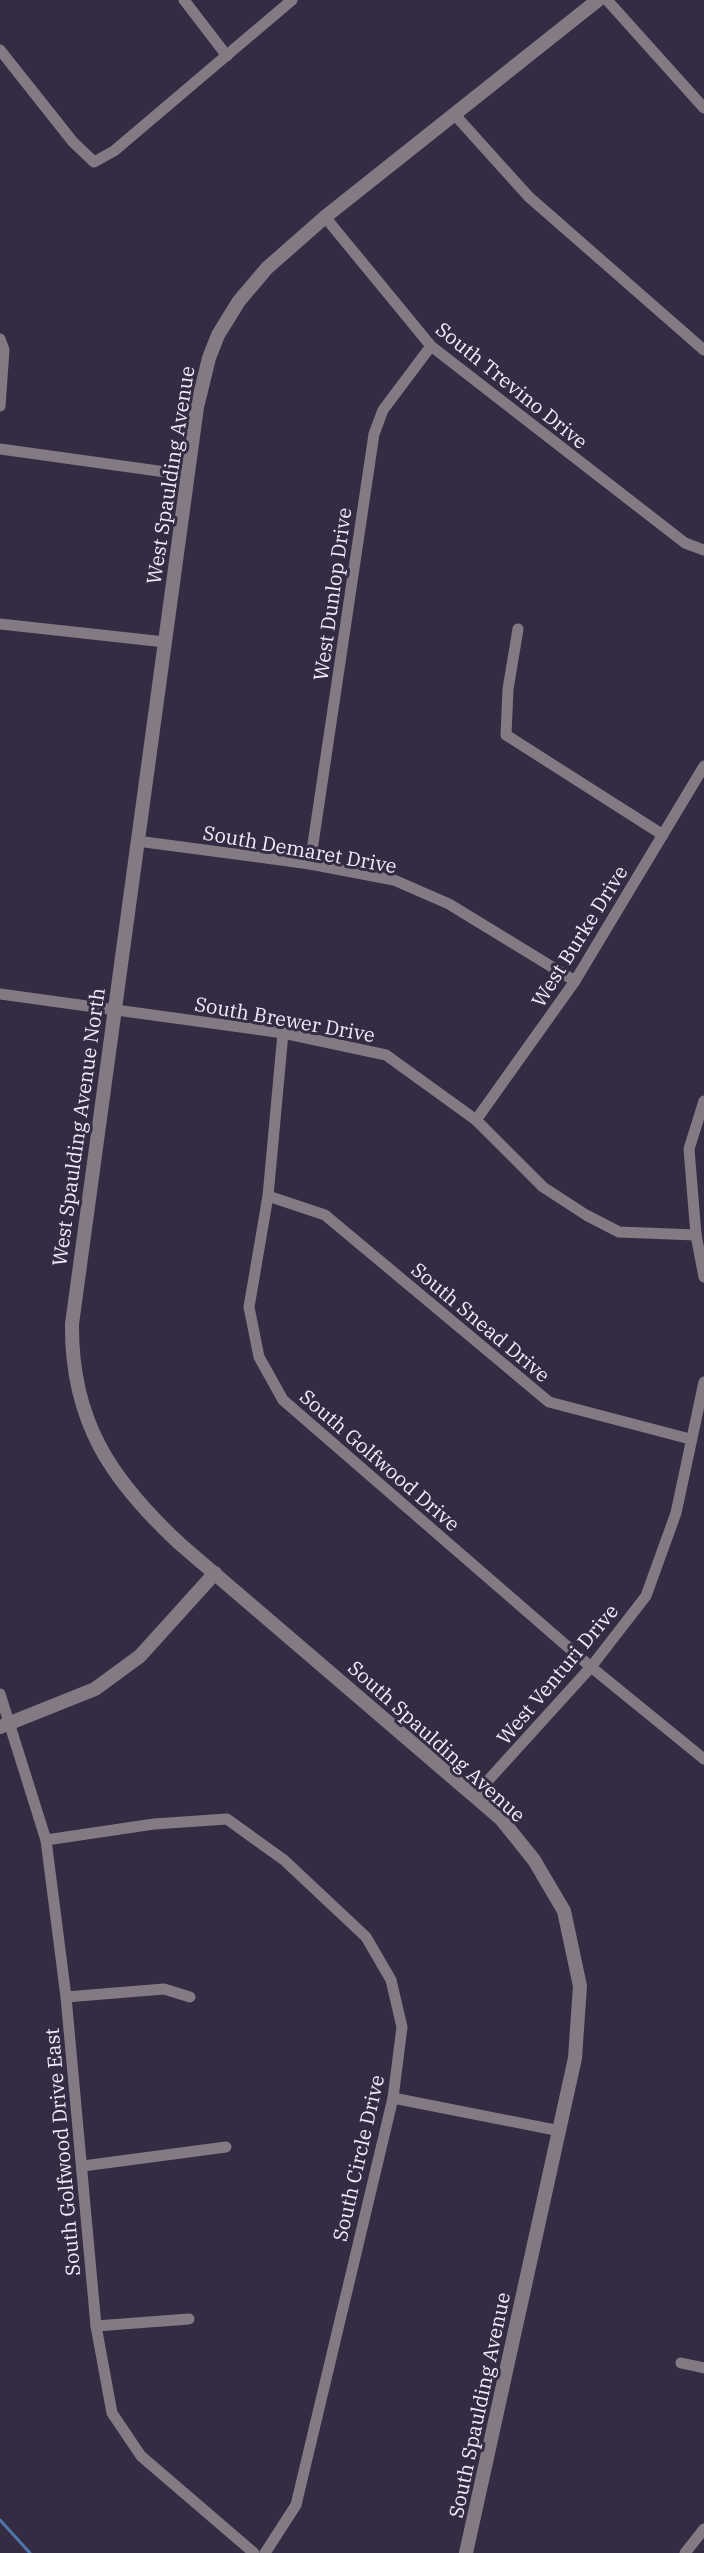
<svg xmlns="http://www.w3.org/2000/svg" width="704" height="2553" viewBox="0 0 704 2553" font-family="'IBM Plex Serif',serif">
	<rect width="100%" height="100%" fill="#342c43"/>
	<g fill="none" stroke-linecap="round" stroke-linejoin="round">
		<!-- stream -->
		<polyline stroke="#5077ab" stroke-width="3" points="0,2520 30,2553"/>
		<!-- minor -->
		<g stroke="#837a84" stroke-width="11">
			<polyline points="184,0 227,56"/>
			<polyline points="607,0 704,108"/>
			<polyline points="0,50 73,142 94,162 114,151 292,0"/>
			<polyline points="455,115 529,197 704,350"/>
			<polyline points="325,217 431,346 685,543 704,550"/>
			<polyline points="0,339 4,350 0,406"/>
			<polyline points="0,449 187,475"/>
			<polyline points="0,624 165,642"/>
			<polyline points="518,629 508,689 506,735 663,835"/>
			<polyline points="137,841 310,864 394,880 449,904 575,981"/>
			<polyline points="310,864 374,434 383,410 431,346"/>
			<polyline points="0,994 283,1033 386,1055 476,1120 543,1187 586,1215 619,1232 696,1235"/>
			<polyline points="283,1033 268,1196 249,1307 259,1357 283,1400 591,1667 704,1759"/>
			<polyline points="704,1101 689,1149 696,1235 704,1277"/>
			<polyline points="476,1120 575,981 704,766"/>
			<polyline points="268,1196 325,1215 549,1402 690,1439"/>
			<polyline points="0,1694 46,1840 66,1997 96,2326 112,2413 141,2456 254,2553"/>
			<polyline points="474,1796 591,1667 646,1596 676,1513 704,1382"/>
			<polyline points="46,1840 154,1824 227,1819 284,1860 366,1937 391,1980 402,2027 393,2098 296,2505 265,2553"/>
			<polyline points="66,1997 164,1989 190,1997"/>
			<polyline points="393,2098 560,2131"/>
			<polyline points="83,2166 226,2147"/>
			<polyline points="96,2326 189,2319"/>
			<polyline points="681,2363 704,2368"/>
			<polyline points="685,2553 704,2529"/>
		</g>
		<!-- tertiary -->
		<g stroke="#837a84" stroke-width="14">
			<polyline points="0,1727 95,1689 140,1656 215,1573"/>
			<path d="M466,2553L575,2058L580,1986L564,1911L534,1860L501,1819L180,1544C111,1480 71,1421 72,1324L197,407L209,358L218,335L239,301L267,268L325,217L598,0"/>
		</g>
	</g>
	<g text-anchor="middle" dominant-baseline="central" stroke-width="6" stroke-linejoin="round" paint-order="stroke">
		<!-- street labels -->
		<g font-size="20" fill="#f1ecfc" stroke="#342c43">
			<text transform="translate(512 385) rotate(39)">South Trevino Drive</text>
			<text transform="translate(170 475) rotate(-81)">West Spaulding Avenue</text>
			<text transform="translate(332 594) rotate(-82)">West Dunlop Drive</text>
			<text transform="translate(300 849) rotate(10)">South Demaret Drive</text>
			<text transform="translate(579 936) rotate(-58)">West Burke Drive</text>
			<text transform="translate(285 1019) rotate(10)">South Brewer Drive</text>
			<text transform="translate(78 1127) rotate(-82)">West Spaulding Avenue North</text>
			<text transform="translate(481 1322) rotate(40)">South Snead Drive</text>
			<text transform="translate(380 1460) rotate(41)">South Golfwood Drive</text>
			<text transform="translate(557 1674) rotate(-50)">West Venturi Drive</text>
			<text transform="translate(437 1741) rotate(42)">South Spaulding Avenue</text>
			<text transform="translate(62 2152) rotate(-95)">South Golfwood Drive East</text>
			<text transform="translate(358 2158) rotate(-77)">South Circle Drive</text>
			<text transform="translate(479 2405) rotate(-78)">South Spaulding Avenue</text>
		</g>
	</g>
</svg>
